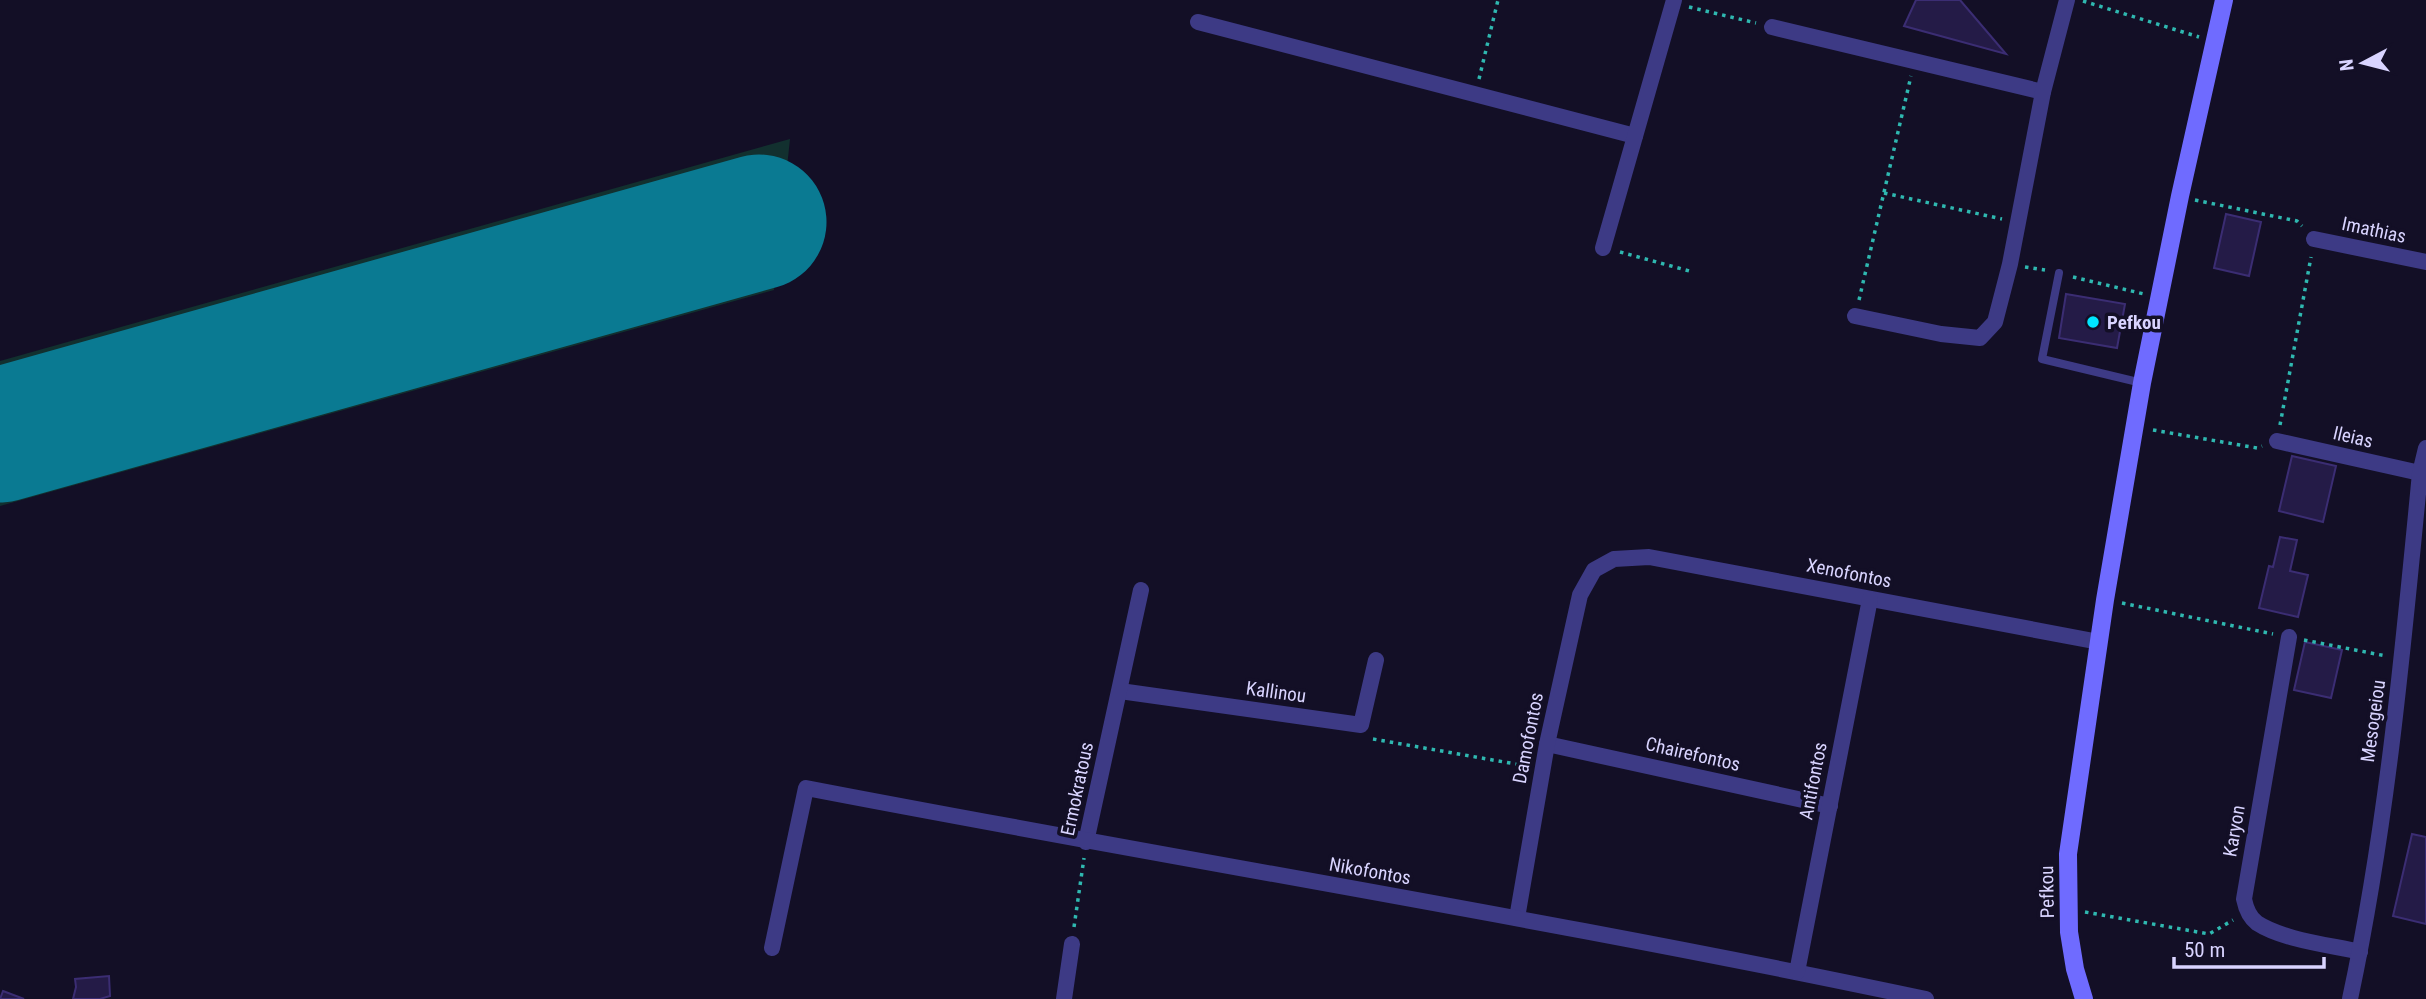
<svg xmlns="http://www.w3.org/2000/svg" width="2426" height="999" viewBox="0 0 2426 999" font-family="'Roboto Condensed',sans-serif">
	<rect width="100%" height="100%" fill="#130f26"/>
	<!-- green -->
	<polygon fill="#12302f" points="790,139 774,290 0,506 0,469 772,253 778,177 0,397 0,361"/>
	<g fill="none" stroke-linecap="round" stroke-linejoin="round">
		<!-- runway -->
		<polyline stroke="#0a7a92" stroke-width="135" points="0,435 759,222"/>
	</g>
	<!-- building -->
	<g fill="#241b47" stroke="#3b2d73" stroke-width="2">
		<polygon points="1916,0 1960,0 2006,54 1904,26"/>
		<polygon points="2226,214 2261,222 2249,276 2214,268"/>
		<polygon points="2066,294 2125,304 2117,348 2059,338"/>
		<polygon points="2292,456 2336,466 2323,522 2279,511"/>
		<polygon points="2280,537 2297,540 2290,571 2308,575 2298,617 2259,608 2269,566 2273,567"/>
		<polygon points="2305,642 2342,650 2331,698 2294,690"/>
		<polygon points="2412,834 2426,837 2426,924 2393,916"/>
		<polygon points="109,976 110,996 100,999 73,999 76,987 75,979"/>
		<polygon points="3,991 24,999 0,999"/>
	</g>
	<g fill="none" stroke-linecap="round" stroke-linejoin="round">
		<!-- path -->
		<g stroke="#2fb8b0" stroke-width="3.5" stroke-dasharray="3.5 5" stroke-linecap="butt">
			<polyline points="2083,1 2199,37"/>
			<polyline points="1689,7 1756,23"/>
			<polyline points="1479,79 1498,0"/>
			<polyline points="1884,193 2002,219"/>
			<polyline points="2195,200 2297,221 2302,226"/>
			<polyline points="1620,252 1693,272"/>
			<polyline points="2025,267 2045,270"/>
			<polyline points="2073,277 2144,294"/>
			<polyline points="1859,300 1911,76"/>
			<polyline points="2280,425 2311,257"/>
			<polyline points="2153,430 2257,448 2262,446"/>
			<polyline points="2122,603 2273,634"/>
			<polyline points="2304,640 2386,656"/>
			<polyline points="1373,739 1527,766"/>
			<polyline points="2085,912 2209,934 2233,920"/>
			<polyline points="1074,927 1084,858"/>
		</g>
		<!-- lane -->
		<polyline stroke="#3d3a85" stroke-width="8" points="2059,273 2042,359 2142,383"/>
		<!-- street -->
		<g stroke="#3d3a85" stroke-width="16">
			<polyline points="1198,22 1635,136"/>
			<polyline points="1772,27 2043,92"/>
			<polyline points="2314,239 2426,262"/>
			<polyline points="1603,248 1674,0"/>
			<polyline points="1855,316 1941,334 1980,338 1995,322 2010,264 2043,92 2067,0"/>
			<polyline points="2277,441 2420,473"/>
			<path d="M2289,637L2244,899C2246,909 2249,917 2257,923C2283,940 2330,945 2360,952"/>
			<polyline points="1120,691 1361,725 1376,660"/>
			<polyline points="1547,744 1830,806"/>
			<polyline points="1086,842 1141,590"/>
			<polyline points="1517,918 1547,744 1580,595 1594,570 1614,559 1649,557 2099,642"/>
			<path d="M772,948L806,788C1179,860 1554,920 1926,999"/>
			<polyline points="1797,972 1870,599"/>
			<polyline points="1064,999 1072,944"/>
			<path d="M2350,999C2387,826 2403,649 2420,473L2426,448"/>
		</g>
		<!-- secondary -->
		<polyline stroke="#6f6bff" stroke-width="18" points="2084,999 2075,969 2069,932 2068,854 2105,600 2142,383 2180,196 2224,0"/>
	</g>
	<!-- markers -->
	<circle fill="#00e5ff" stroke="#130f26" stroke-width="2.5" cx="2093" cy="322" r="7"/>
	<g text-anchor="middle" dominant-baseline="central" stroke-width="7" stroke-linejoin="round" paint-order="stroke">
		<!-- street labels -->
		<g font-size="19" fill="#d9d4ff" stroke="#130f26">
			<text transform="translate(2374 230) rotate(12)">Imathias</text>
			<text transform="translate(2353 437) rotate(13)">Ileias</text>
			<text transform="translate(1849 573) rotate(11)">Xenofontos</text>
			<text transform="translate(1276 692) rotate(8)">Kallinou</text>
			<text transform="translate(2373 721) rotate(-82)">Mesogeiou</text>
			<text transform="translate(1528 738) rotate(-79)">Damofontos</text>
			<text transform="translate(1693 754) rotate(13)">Chairefontos</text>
			<text transform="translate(1813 781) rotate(-79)">Antifontos</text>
			<text transform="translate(1077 789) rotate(-78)">Ermokratous</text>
			<text transform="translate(2234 831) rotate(-80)">Karyon</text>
			<text transform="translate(1370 871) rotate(10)">Nikofontos</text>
			<text transform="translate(2047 892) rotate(-91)">Pefkou</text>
		</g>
		<!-- poi labels -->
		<g font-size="19" font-weight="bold" fill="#d9d4ff" stroke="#130f26" text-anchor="start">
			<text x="2107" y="322">Pefkou</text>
		</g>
	</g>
	<!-- north arrow -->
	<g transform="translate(2363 63) rotate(263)" stroke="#130f26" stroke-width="5" paint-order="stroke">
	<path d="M0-5L12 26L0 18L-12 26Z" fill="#d9d4ff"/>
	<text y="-10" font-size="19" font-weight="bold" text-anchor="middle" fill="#d9d4ff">N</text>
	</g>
	<!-- scale -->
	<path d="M2174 957v10h150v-10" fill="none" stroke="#d9d4ff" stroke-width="3.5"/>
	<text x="2184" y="957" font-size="21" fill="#d9d4ff" stroke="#130f26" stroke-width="5" paint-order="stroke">50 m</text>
</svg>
